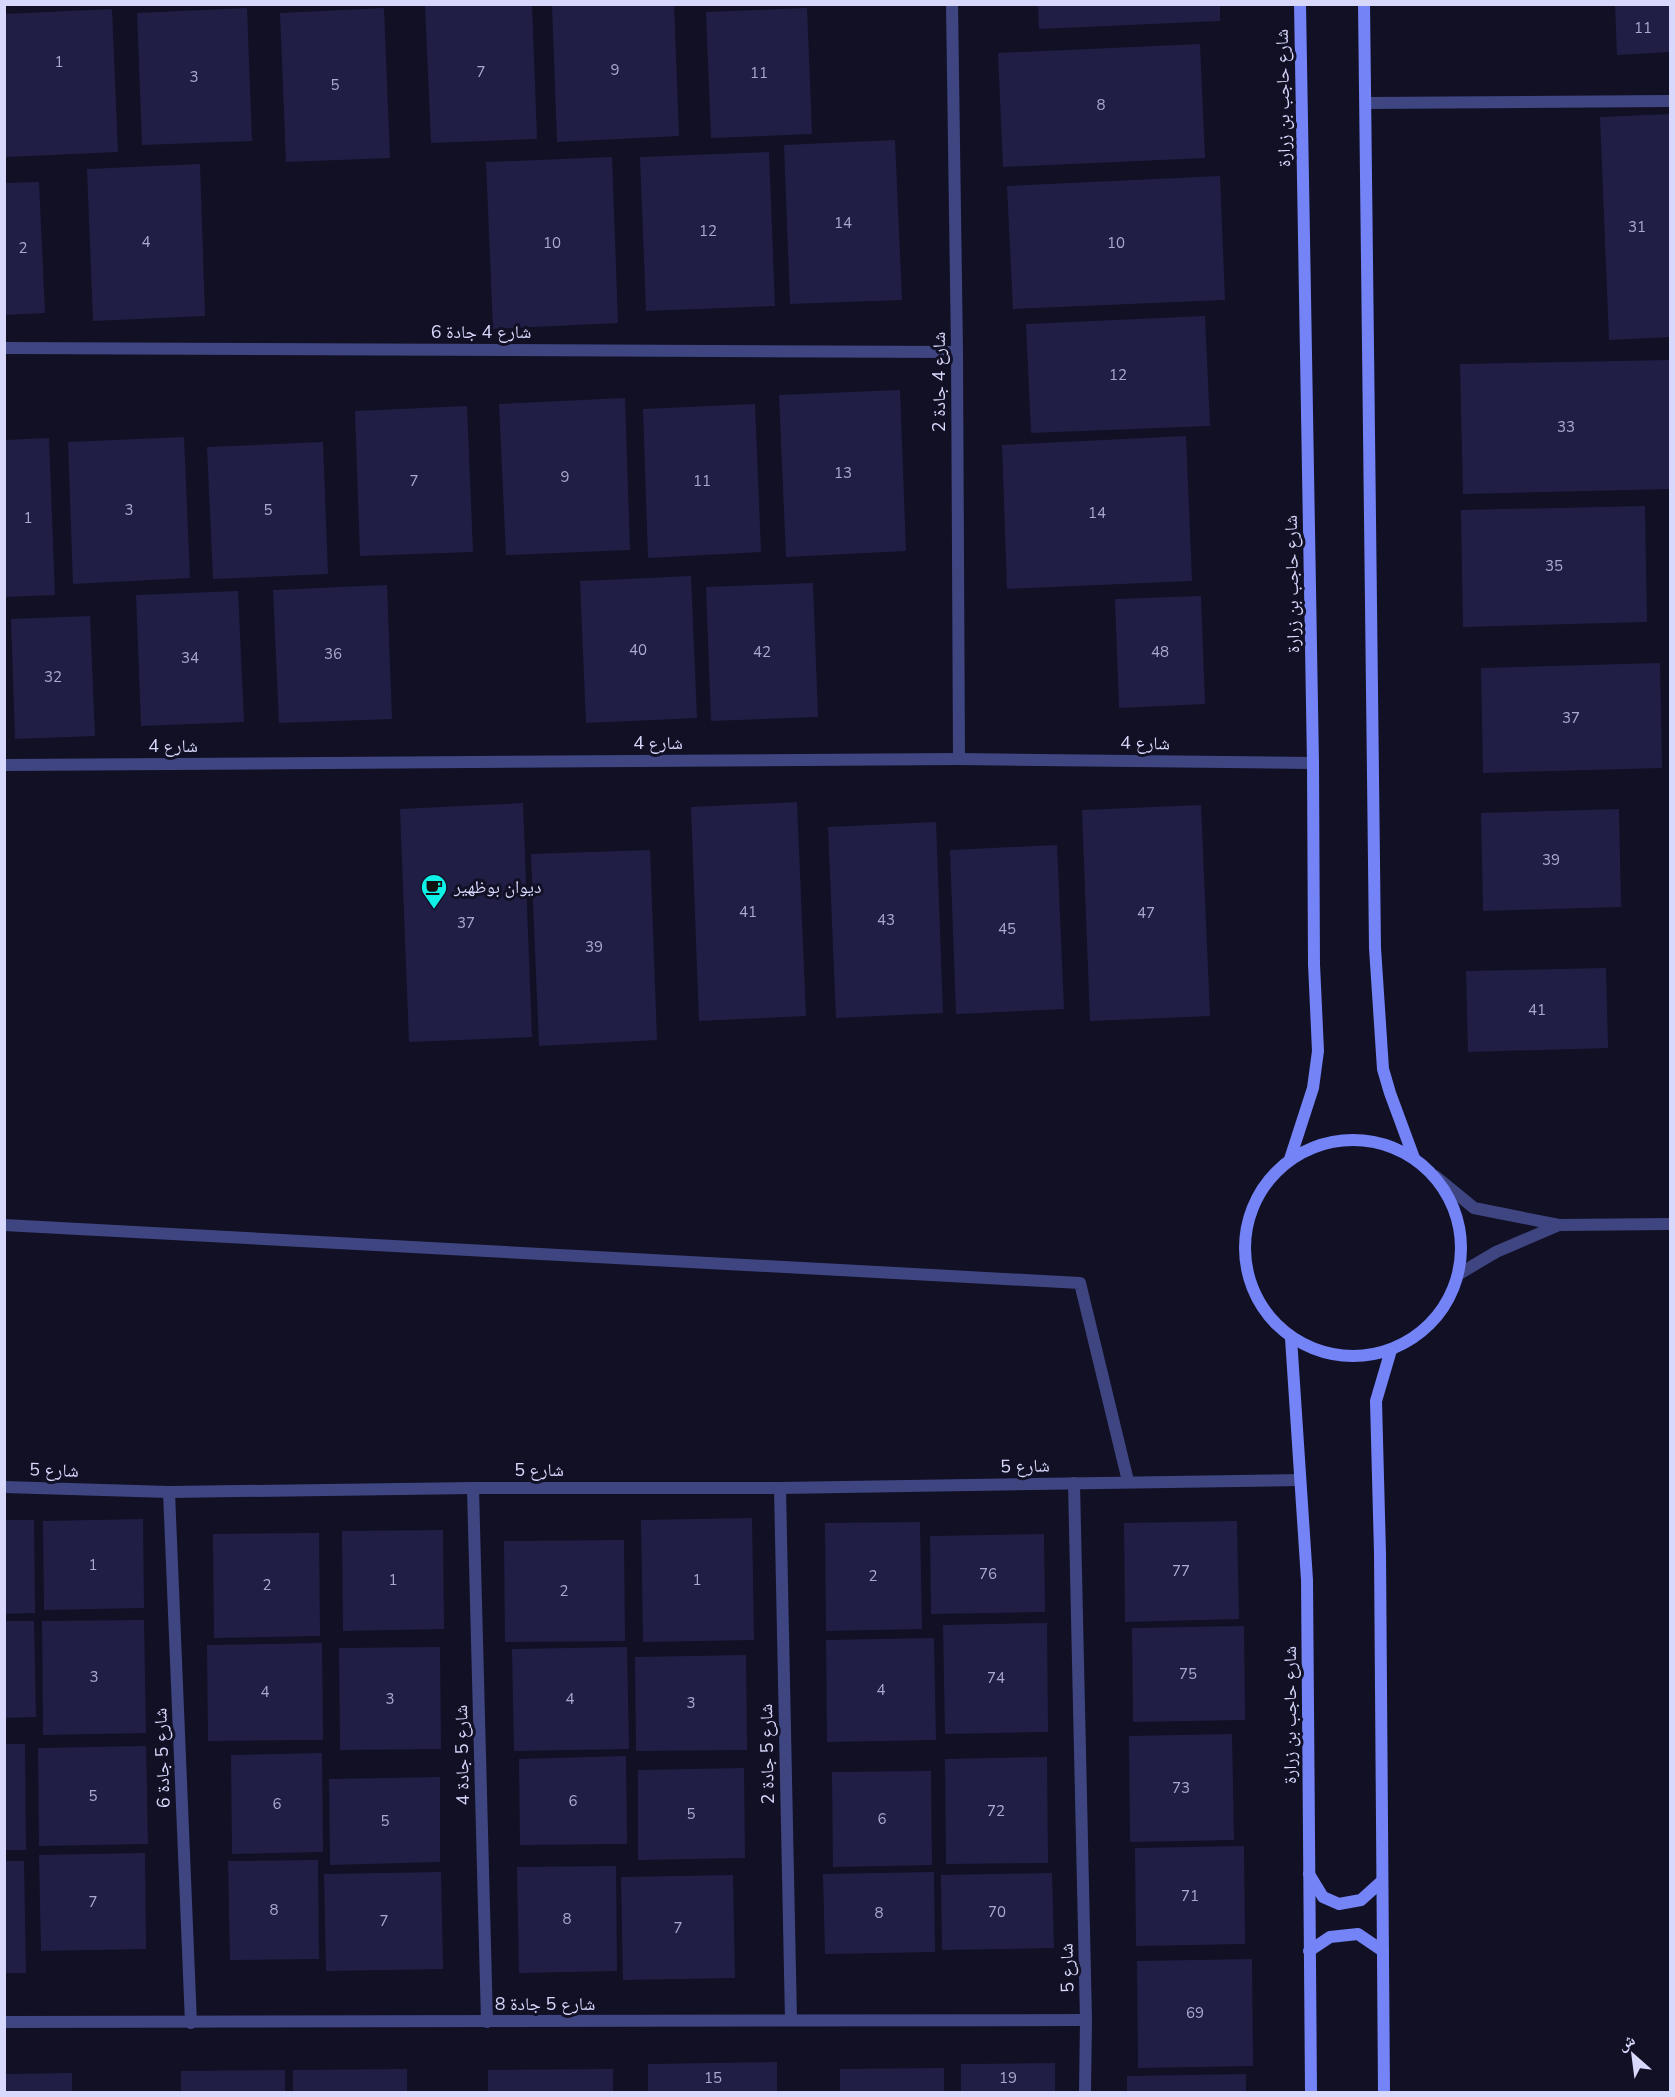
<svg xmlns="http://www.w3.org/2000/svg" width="1675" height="2097" viewBox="0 0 1675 2097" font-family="'Nunito Sans','Noto Naskh Arabic',sans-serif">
	<rect width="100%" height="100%" fill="#111025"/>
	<!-- building -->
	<g fill="#201e44">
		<polygon points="425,4 532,4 537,139 431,143"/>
		<polygon points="552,4 674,4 679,136 557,142"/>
		<polygon points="1038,4 1220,4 1220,21 1039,29"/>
		<polygon points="1615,4 1670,4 1670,52 1617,55"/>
		<polygon points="247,8 252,141 142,145 137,13"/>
		<polygon points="384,8 390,158 286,162 280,13"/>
		<polygon points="807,8 812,134 711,138 706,12"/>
		<polygon points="112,9 118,152 6,157 4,14"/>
		<polygon points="1200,44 1205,158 1003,167 998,53"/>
		<polygon points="1670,114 1670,337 1609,340 1600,117"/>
		<polygon points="895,140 902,300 790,304 784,145"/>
		<polygon points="769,152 775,306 646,311 640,157"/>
		<polygon points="612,157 618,323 493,329 486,162"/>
		<polygon points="200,164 205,316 93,321 87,169"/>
		<polygon points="1220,176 1225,300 1013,309 1007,186"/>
		<polygon points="39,182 45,313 4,315 4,183"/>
		<polygon points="1205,316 1210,426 1031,433 1026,324"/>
		<polygon points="1670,360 1670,489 1463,494 1460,364"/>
		<polygon points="900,390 906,551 786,557 779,395"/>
		<polygon points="625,398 630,550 506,555 499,404"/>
		<polygon points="755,404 761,552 648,558 643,409"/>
		<polygon points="467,406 473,552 360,556 355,411"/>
		<polygon points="1186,436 1192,581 1007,589 1002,445"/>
		<polygon points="184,437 190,578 73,584 68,442"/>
		<polygon points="49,438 55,595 5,597 5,440"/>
		<polygon points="323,442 328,574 213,579 207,447"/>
		<polygon points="1645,506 1647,622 1463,627 1461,510"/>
		<polygon points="691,576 697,718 586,723 580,581"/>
		<polygon points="813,583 818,717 711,721 706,587"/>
		<polygon points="387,585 392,719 279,723 273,590"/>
		<polygon points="238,591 244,722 141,726 136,595"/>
		<polygon points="1201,596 1205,704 1119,708 1115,599"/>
		<polygon points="90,616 95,736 15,739 11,619"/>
		<polygon points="1660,663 1662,768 1483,773 1481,668"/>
		<polygon points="797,802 806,1016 699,1021 691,807"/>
		<polygon points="523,803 532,1037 409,1042 400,809"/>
		<polygon points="1201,805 1210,1016 1090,1021 1082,810"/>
		<polygon points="1619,809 1621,907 1483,911 1481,813"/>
		<polygon points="936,822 943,1013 836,1018 828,827"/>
		<polygon points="1057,845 1064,1009 956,1014 950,850"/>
		<polygon points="650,850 657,1040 539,1046 531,854"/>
		<polygon points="1606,968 1608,1048 1468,1052 1466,971"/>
		<polygon points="752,1518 754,1640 643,1642 641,1520"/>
		<polygon points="143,1519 144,1608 44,1610 43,1521"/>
		<polygon points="4,1520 34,1520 35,1613 4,1614"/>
		<polygon points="1237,1521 1239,1619 1125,1622 1124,1523"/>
		<polygon points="920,1522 922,1629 826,1631 825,1523"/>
		<polygon points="443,1530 444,1629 343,1631 342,1531"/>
		<polygon points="319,1533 320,1636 214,1638 213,1534"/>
		<polygon points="1044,1534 1045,1612 931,1614 930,1536"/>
		<polygon points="624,1540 625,1641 505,1642 504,1541"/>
		<polygon points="144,1620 146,1733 43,1735 42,1621"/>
		<polygon points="4,1621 34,1621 36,1717 4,1718"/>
		<polygon points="1047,1623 1048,1732 945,1734 943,1625"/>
		<polygon points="1244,1626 1245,1720 1133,1722 1132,1628"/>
		<polygon points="934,1638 936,1740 827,1742 826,1640"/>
		<polygon points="322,1643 323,1740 208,1741 207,1645"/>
		<polygon points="440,1647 441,1749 340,1750 339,1648"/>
		<polygon points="627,1647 629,1749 514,1751 512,1649"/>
		<polygon points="746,1655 747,1750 636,1751 635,1657"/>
		<polygon points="1232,1734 1234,1840 1130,1842 1129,1736"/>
		<polygon points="4,1744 25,1744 26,1850 4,1850"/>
		<polygon points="146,1746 148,1844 39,1846 38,1748"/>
		<polygon points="322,1753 323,1852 232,1854 231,1755"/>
		<polygon points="626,1756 627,1844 520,1845 519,1759"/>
		<polygon points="1047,1757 1048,1863 946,1864 945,1759"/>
		<polygon points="744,1768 745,1858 638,1860 638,1770"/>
		<polygon points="931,1771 932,1865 833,1867 832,1772"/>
		<polygon points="440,1777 440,1862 330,1865 329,1779"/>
		<polygon points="1244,1846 1245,1944 1136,1946 1135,1848"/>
		<polygon points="145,1853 146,1949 41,1951 39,1855"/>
		<polygon points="318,1860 319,1959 230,1960 228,1861"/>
		<polygon points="4,1861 24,1861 26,1973 4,1973"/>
		<polygon points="616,1866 617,1971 519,1973 517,1867"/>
		<polygon points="441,1872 443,1969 326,1971 324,1874"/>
		<polygon points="934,1872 935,1952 825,1954 823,1874"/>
		<polygon points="1052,1873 1054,1948 942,1950 941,1875"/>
		<polygon points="733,1875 735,1978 623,1980 621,1877"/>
		<polygon points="1252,1959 1253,2066 1138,2068 1137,1961"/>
		<polygon points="777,2062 777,2092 648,2092 648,2064"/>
		<polygon points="1055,2063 1055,2092 961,2092 961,2064"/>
		<polygon points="944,2068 944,2092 840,2092 840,2069"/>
		<polygon points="407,2069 407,2092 293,2092 293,2070"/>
		<polygon points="613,2069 613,2092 488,2092 488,2070"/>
		<polygon points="285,2070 285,2092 181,2092 181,2071"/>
		<polygon points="72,2073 72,2092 4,2092 4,2074"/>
		<polygon points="1246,2074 1246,2092 1127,2092 1127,2076"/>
	</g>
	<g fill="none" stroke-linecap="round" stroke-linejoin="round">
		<!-- lane -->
		<g stroke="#3f4581" stroke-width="12">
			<polyline points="1366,103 1670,101"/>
			<polyline points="4,1225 1080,1283 1128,1481"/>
		</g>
		<!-- street -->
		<g stroke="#3f4581" stroke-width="12">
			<polyline points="952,4 957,352 959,759"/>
			<polyline points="4,348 957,352"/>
			<polyline points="4,765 959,759 1313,763"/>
			<polyline points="1435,1176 1474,1208 1559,1225 1670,1224"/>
			<polyline points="1459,1274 1496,1252 1559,1225"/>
			<polyline points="1074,1483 1086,2020 1085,2092"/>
			<polyline points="4,1487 169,1492 473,1488 780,1488 1300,1480"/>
			<polyline points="473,1488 487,2022"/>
			<polyline points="780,1488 791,2020"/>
			<polyline points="169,1492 191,2023"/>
			<polyline points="4,2022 1086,2020"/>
		</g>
		<!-- secondary -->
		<g stroke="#7483f6" stroke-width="12">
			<polyline points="1364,4 1375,948 1383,1069 1390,1093 1414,1158"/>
			<circle cx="1353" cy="1248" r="108"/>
			<polyline points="1290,1159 1313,1088 1318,1051 1314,964 1313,763 1300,4"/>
			<polyline points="1291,1338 1307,1580 1311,2092"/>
			<polyline points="1309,1874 1323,1897 1339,1904 1361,1900 1382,1881"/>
			<polyline points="1309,1951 1330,1937 1358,1934 1383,1951"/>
			<polyline points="1384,2092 1380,1553 1376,1401 1391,1350"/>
		</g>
	</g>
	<!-- icons -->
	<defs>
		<g id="cafe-pin" transform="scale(1.35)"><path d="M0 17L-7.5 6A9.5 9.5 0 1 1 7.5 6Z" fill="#0ff0e7" stroke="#111025"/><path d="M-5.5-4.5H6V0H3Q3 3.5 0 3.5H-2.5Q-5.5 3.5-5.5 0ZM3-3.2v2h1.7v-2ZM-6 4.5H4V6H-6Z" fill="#111"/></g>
	</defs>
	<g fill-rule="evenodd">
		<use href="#cafe-pin" x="434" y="887"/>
	</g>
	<g text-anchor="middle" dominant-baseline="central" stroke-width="6" stroke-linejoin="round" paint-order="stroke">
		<!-- number labels -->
		<g font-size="15" fill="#a9aace">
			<text x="1643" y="28">11</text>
			<text x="59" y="62">1</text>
			<text x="615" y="70">9</text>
			<text x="481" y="72">7</text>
			<text x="759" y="73">11</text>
			<text x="194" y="77">3</text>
			<text x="335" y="85">5</text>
			<text x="1101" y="105">8</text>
			<text x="843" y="223">14</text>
			<text x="1637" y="227">31</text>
			<text x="708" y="231">12</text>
			<text x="146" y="242">4</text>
			<text x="552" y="243">10</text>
			<text x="1116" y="243">10</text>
			<text x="23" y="248">2</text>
			<text x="1118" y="375">12</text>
			<text x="1566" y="427">33</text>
			<text x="843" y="473">13</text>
			<text x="565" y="477">9</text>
			<text x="414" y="481">7</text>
			<text x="702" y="481">11</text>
			<text x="129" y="510">3</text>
			<text x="268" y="510">5</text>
			<text x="1097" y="513">14</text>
			<text x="28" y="518">1</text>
			<text x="1554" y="566">35</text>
			<text x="638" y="650">40</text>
			<text x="762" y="652">42</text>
			<text x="1160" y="652">48</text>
			<text x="333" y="654">36</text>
			<text x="190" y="658">34</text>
			<text x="53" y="677">32</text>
			<text x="1571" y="718">37</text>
			<text x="1551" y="860">39</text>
			<text x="748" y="912">41</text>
			<text x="1146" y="913">47</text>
			<text x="886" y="920">43</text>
			<text x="466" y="923">37</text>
			<text x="1007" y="929">45</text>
			<text x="594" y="947">39</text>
			<text x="1537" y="1010">41</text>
			<text x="93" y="1565">1</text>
			<text x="1181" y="1571">77</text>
			<text x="988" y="1574">76</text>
			<text x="873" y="1576">2</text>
			<text x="393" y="1580">1</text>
			<text x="697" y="1580">1</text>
			<text x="267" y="1585">2</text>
			<text x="564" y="1591">2</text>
			<text x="1188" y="1674">75</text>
			<text x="94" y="1677">3</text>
			<text x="996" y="1678">74</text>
			<text x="881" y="1690">4</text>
			<text x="265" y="1692">4</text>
			<text x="390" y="1699">3</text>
			<text x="570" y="1699">4</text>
			<text x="691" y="1703">3</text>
			<text x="1181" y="1788">73</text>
			<text x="93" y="1796">5</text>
			<text x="573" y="1801">6</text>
			<text x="277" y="1804">6</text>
			<text x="996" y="1811">72</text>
			<text x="691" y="1814">5</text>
			<text x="882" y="1819">6</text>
			<text x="385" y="1821">5</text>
			<text x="1190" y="1896">71</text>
			<text x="93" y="1902">7</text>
			<text x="274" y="1910">8</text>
			<text x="997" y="1912">70</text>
			<text x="879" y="1913">8</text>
			<text x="567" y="1919">8</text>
			<text x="384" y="1921">7</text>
			<text x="678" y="1928">7</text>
			<text x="1195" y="2013">69</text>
			<text x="713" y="2078">15</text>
			<text x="1008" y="2078">19</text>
		</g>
		<!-- street labels -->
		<g font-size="18" fill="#d7d8fc" stroke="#111025">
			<text transform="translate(1283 98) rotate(-91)">شارع حاجب بن زرارة</text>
			<text x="481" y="332">شارع 4 جادة 6</text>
			<text transform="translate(939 382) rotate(-90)">شارع 4 جادة 2</text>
			<text transform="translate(1292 584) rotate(-91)">شارع حاجب بن زرارة</text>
			<text x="658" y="743">شارع 4</text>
			<text transform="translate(1145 743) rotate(1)">شارع 4</text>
			<text x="173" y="746">شارع 4</text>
			<text transform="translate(1025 1466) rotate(-1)">شارع 5</text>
			<text transform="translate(54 1470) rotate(2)">شارع 5</text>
			<text x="539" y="1470">شارع 5</text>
			<text transform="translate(1290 1715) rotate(-90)">شارع حاجب بن زرارة</text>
			<text transform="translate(767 1754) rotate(-91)">شارع 5 جادة 2</text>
			<text transform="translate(462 1755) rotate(-91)">شارع 5 جادة 4</text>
			<text transform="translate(162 1758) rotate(-92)">شارع 5 جادة 6</text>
			<text transform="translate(1067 1968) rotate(-91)">شارع 5</text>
			<text x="545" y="2004">شارع 5 جادة 8</text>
		</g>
		<!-- poi labels -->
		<g font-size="18" fill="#d7d8fc" stroke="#111025" text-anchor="start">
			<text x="454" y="887">ديوان بوظهير</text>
		</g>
	</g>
	<!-- border -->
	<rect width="1675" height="2097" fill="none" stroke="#d7d8fc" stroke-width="12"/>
	<!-- north arrow -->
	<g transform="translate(1633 2055) rotate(332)" stroke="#111025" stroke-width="4.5" paint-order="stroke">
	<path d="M0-4.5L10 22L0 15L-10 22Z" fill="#d7d8fc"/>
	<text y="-9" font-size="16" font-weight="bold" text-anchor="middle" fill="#d7d8fc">ش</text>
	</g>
</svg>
